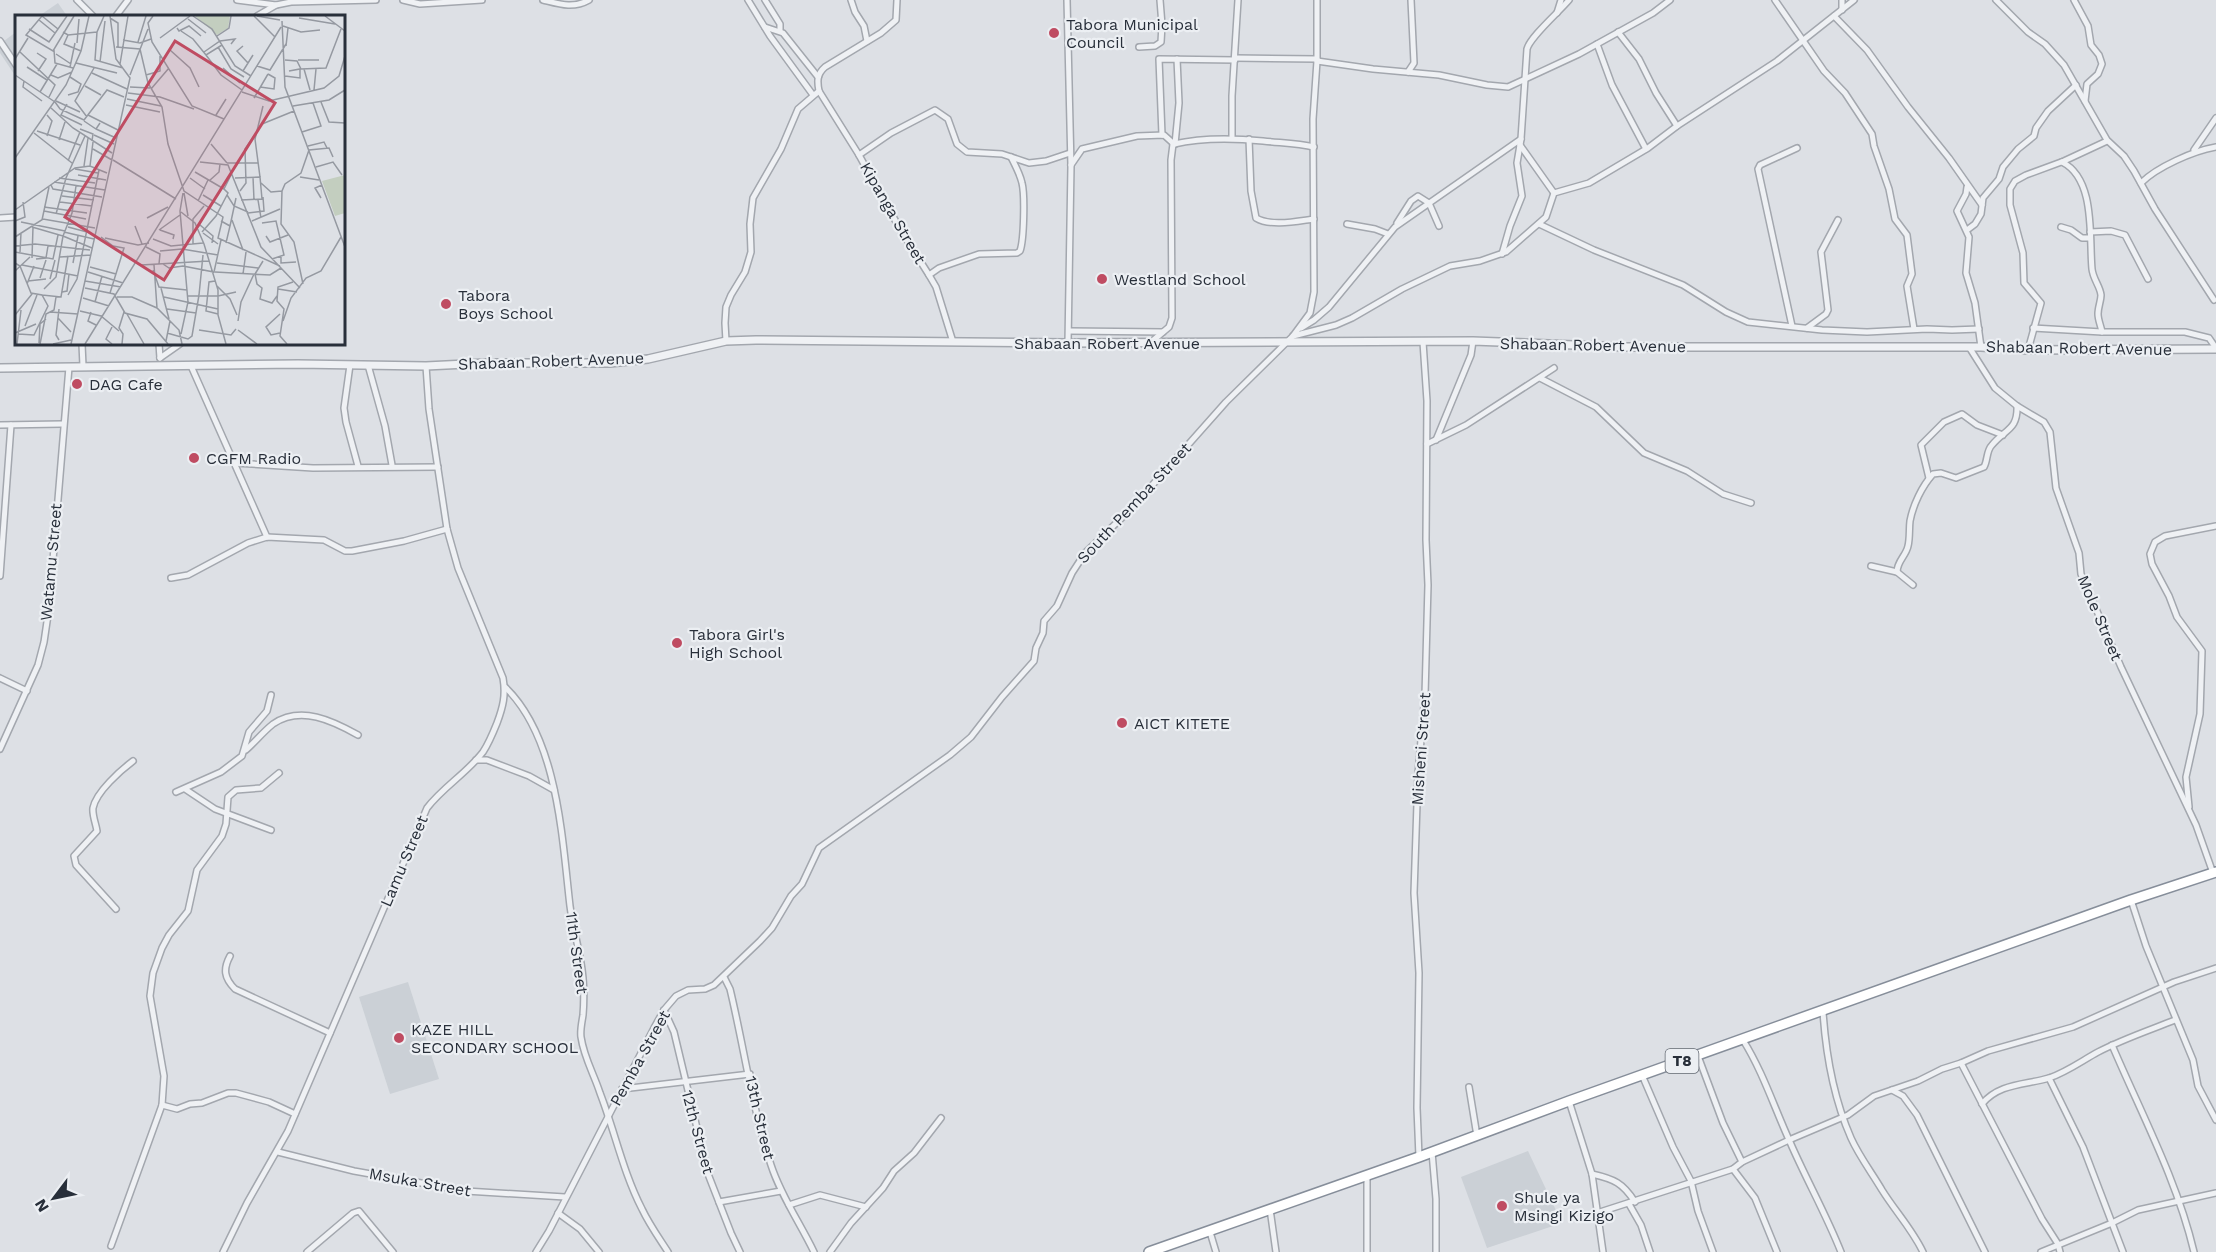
<svg xmlns="http://www.w3.org/2000/svg" width="2216" height="1252" viewBox="0 0 2216 1252" font-family="'Work Sans',sans-serif">
	<rect width="100%" height="100%" fill="#dde0e5"/>
	<!-- built -->
	<g fill="#cbd0d6">
		<polygon points="58,3 67,16 39,16"/>
		<polygon points="16,32 16,77 0,53 0,44"/>
		<polygon points="408,982 439,1079 390,1094 359,997"/>
		<polygon points="1528,1151 1562,1223 1487,1248 1461,1177"/>
	</g>
	<g fill="none" stroke-linecap="round" stroke-linejoin="round">
		<!-- minor casing -->
		<g stroke="#a3a7ae" stroke-width="8">
			<g id="minor">
				<polyline points="77,0 93,16"/>
				<polyline points="237,0 276,5"/>
				<polyline points="403,0 420,4 482,0"/>
				<path d="M543,0C559,4 573,9 589,0"/>
				<polyline points="748,0 770,36 813,95"/>
				<polyline points="765,0 780,24 780,31"/>
				<polyline points="851,0 855,12 864,26 867,41"/>
				<path d="M897,0L896,20L881,33L825,67C817,74 817,81 819,91L859,155L900,229L929,275L936,287L953,342"/>
				<polyline points="1067,0 1071,166 1068,343"/>
				<polyline points="1775,0 1824,71 1845,93 1872,134 1874,146 1889,189 1895,219 1907,235 1912,274 1907,286 1914,329"/>
				<polyline points="1842,0 1842,10"/>
				<polyline points="1996,0 2028,32 2045,44 2064,65 2107,140 2124,156 2134,171 2155,209 2214,300"/>
				<polyline points="2074,0 2088,26 2091,45 2099,55 2102,64 2098,74 2087,84 2085,101"/>
				<polyline points="1557,13 1561,0"/>
				<polyline points="116,16 128,0"/>
				<polyline points="257,16 276,5 291,2 376,0"/>
				<polyline points="1834,16 1867,50 1908,107 1949,158 1982,205"/>
				<polyline points="765,27 783,33 818,77"/>
				<polyline points="1618,32 1639,59 1656,93 1677,126"/>
				<polyline points="0,41 16,65"/>
				<polyline points="1597,44 1612,85 1646,149"/>
				<polyline points="1139,47 1155,46 1161,42 1162,25 1160,0"/>
				<polyline points="1235,58 1317,59"/>
				<polyline points="1317,61 1373,69 1439,75 1487,85 1508,87 1579,54 1653,13 1670,0"/>
				<polyline points="1408,72 1414,63 1411,0"/>
				<polyline points="1162,135 1159,59 1235,60"/>
				<polyline points="1232,137 1232,96 1238,0"/>
				<path d="M1249,139L1251,191L1256,218C1271,227 1298,221 1314,219"/>
				<polyline points="1175,144 1179,103 1177,59"/>
				<polyline points="1520,145 1554,193"/>
				<polyline points="2194,150 2216,118"/>
				<polyline points="859,155 891,133 935,110 948,119 957,144 967,152 1002,154 1029,163 1046,161 1070,153"/>
				<path d="M2062,162C2096,179 2089,237 2092,269C2093,279 2100,286 2101,295C2101,301 2098,307 2098,314C2098,320 2101,326 2102,332"/>
				<path d="M1071,165L1082,149L1137,136L1164,135L1174,144C1204,137 1233,138 1263,141C1281,143 1297,143 1314,147"/>
				<path d="M2141,183C2157,167 2193,151 2216,147"/>
				<polyline points="1967,187 1966,194 1957,211 1969,237 1966,273 1975,303 1981,347"/>
				<polyline points="0,218 16,217"/>
				<polyline points="1397,223 1411,201 1418,196 1429,203 1439,226"/>
				<polyline points="1347,224 1375,229 1388,234"/>
				<polyline points="1539,224 1594,250 1683,285 1726,312 1748,322 1822,330 1867,332 1927,329 1952,330 1979,329"/>
				<polyline points="2061,227 2071,230 2082,238 2090,238"/>
				<polyline points="1967,230 1975,224 1981,214 1983,198 1999,179 2003,167 2018,149 2034,136 2036,128 2048,111 2076,85"/>
				<polyline points="2090,232 2111,231 2125,235 2148,279"/>
				<path d="M1502,254L1510,226L1522,196L1517,163L1521,139L1527,49C1530,37 1559,12 1569,0"/>
				<path d="M929,275L939,268L979,254L1017,253L1020,251C1024,240 1025,195 1022,183C1020,174 1015,165 1011,157"/>
				<polyline points="1792,326 1758,169 1760,165 1797,148"/>
				<polyline points="1301,328 1314,320 1329,307 1395,227 1521,139"/>
				<polyline points="1807,328 1826,314 1828,310 1821,252 1838,220"/>
				<polyline points="2033,328 2102,332 2185,332 2209,338 2216,348"/>
				<polyline points="1069,331 1163,332"/>
				<polyline points="1293,336 1336,325 1352,318 1402,289 1450,266 1480,261 1506,252 1546,217 1554,193 1589,183 1648,148 1677,126 1777,61 1854,0"/>
				<polyline points="726,341 725,323 726,307 731,295 745,272 751,252 750,224 753,198 781,149 798,109 819,91"/>
				<polyline points="1150,343 1169,327 1172,318 1171,160 1173,144"/>
				<polyline points="82,344 83,366"/>
				<polyline points="159,344 160,358"/>
				<polyline points="1969,347 1995,388 2017,406 2044,422 2050,432 2056,488 2079,553 2081,574 2121,667 2196,825 2213,873"/>
				<polyline points="2028,350 2041,303 2024,283 2023,253 2010,205 2010,189 2015,181 2026,175 2064,161 2107,141"/>
				<polyline points="160,358 180,344"/>
				<polyline points="350,365 344,408 346,422 358,466"/>
				<polyline points="368,365 385,426 392,465"/>
				<polyline points="191,366 267,537"/>
				<polyline points="1540,378 1596,407 1644,453 1687,471 1723,494 1751,503"/>
				<polyline points="0,425 62,424"/>
				<polyline points="1436,440 1471,355 1473,341"/>
				<polyline points="1427,444 1466,425 1554,368"/>
				<polyline points="235,463 313,468 438,467"/>
				<polyline points="1929,478 1921,445 1944,422 1962,414 1977,425 2003,435"/>
				<polyline points="1871,566 1897,572 1913,585"/>
				<path d="M1897,572C1897,561 1906,556 1908,546C1910,538 1909,529 1910,521C1913,505 1922,486 1933,474L1941,473L1956,478L1984,467C1988,460 1986,451 1992,445C2005,429 2018,430 2017,406"/>
				<polyline points="0,576 11,425"/>
				<polyline points="171,578 188,575 248,543 267,537 324,540 345,551 352,551 404,541 447,529"/>
				<polyline points="0,678 27,691"/>
				<path d="M505,687C558,738 562,838 570,906C573,930 581,954 583,978C584,990 584,1003 583,1015C582,1022 580,1030 581,1037C584,1058 594,1074 600,1093C615,1132 623,1172 642,1209C649,1224 659,1238 668,1252"/>
				<polyline points="0,749 38,665 44,642 49,608 69,367"/>
				<path d="M246,750C255,742 263,732 273,724C301,705 333,721 358,735"/>
				<polyline points="476,760 487,760 529,776 554,790"/>
				<polyline points="185,789 215,809 271,830"/>
				<polyline points="176,792 221,772 242,756 249,732 267,711 271,695"/>
				<polyline points="2189,807 2186,777 2200,714 2202,651 2177,617 2169,596 2152,564 2150,554 2155,542 2165,536 2216,526"/>
				<polyline points="2131,900 2146,946 2193,1060 2198,1086 2216,1120"/>
				<path d="M116,909L76,865L74,856L97,831C96,824 92,815 93,808C96,792 121,770 133,761"/>
				<path d="M230,956C223,969 224,978 235,989L330,1033"/>
				<path d="M724,977L730,989C744,1047 752,1108 771,1165C781,1196 800,1223 814,1252"/>
				<polyline points="664,1010 674,1032 708,1174 731,1233 740,1252"/>
				<path d="M1823,1012C1826,1056 1833,1097 1851,1138C1859,1156 1872,1173 1882,1190C1895,1211 1912,1229 1923,1252"/>
				<path d="M1743,1040C1763,1072 1774,1107 1790,1142C1806,1179 1826,1214 1841,1252"/>
				<path d="M2112,1045C2141,1113 2177,1180 2194,1252"/>
				<polyline points="1698,1056 1723,1123 1742,1162"/>
				<polyline points="1961,1063 2042,1219 2058,1244 2060,1252"/>
				<polyline points="1642,1075 1673,1147 1691,1181 1698,1211 1713,1252"/>
				<polyline points="2049,1078 2083,1147 2123,1252"/>
				<polyline points="1469,1087 1477,1136"/>
				<polyline points="622,1089 750,1074"/>
				<polyline points="1892,1090 1903,1096 1917,1115 1985,1252"/>
				<polyline points="1569,1101 1592,1174 1603,1252"/>
				<path d="M1982,1104C1999,1083 2026,1085 2049,1078C2067,1072 2083,1060 2098,1052C2123,1039 2150,1030 2175,1020"/>
				<polyline points="162,1105 177,1109 190,1104 202,1103 228,1093 236,1093 269,1102 295,1114"/>
				<polyline points="278,1152 354,1171 466,1191 565,1197"/>
				<polyline points="1432,1152 1436,1199 1436,1252"/>
				<polyline points="1419,1157 1417,1108 1419,973 1414,893 1418,774 1425,695 1428,585 1426,540 1427,401 1423,342"/>
				<polyline points="1733,1169 1755,1198 1777,1252"/>
				<path d="M1592,1174C1614,1179 1623,1183 1635,1202"/>
				<polyline points="719,1202 781,1191"/>
				<polyline points="1629,1204 1641,1225 1650,1252"/>
				<polyline points="789,1205 820,1195 866,1207"/>
				<polyline points="1270,1209 1276,1252"/>
				<polyline points="558,1213 580,1229 599,1252"/>
				<polyline points="1597,1213 1733,1169 1742,1162 1789,1140 1848,1115 1874,1096 1918,1081 1942,1069 1961,1063 1988,1051 2073,1027 2174,982 2216,968"/>
				<polyline points="1210,1232 1216,1252"/>
				<polyline points="111,1246 162,1105 164,1076 150,996 153,973 162,948 169,935 188,911 197,870 222,836 226,824 228,797 236,790 261,788 279,773"/>
				<path d="M223,1252L247,1203L288,1131L427,808C443,787 467,773 483,752C489,743 493,733 497,723C503,707 506,695 503,678L458,568L447,529L429,409L426,366"/>
				<polyline points="307,1252 353,1213 359,1211 393,1252"/>
				<polyline points="536,1252 549,1231 654,1028 664,1010 676,996 688,990 705,989 714,985 760,941 772,928 791,896 802,884 819,848 950,755 971,737 1002,697 1034,661 1036,648 1043,633 1044,621 1057,606 1072,573 1085,553 1132,508 1226,402 1293,336 1310,313 1314,292 1313,119 1317,61 1317,0"/>
				<polyline points="830,1252 851,1223 883,1188 894,1171 914,1153 941,1118"/>
				<polyline points="1367,1252 1367,1176"/>
				<polyline points="2041,1252 2112,1223 2138,1210 2216,1193"/>
			</g>
		</g>
		<!-- tertiary casing -->
		<g stroke="#a3a7ae" stroke-width="10">
			<polyline id="tertiary" points="0,368 298,364 426,366 486,363 610,363 648,359 726,341 756,340 1068,343 1473,341 1624,347 1981,347 2028,350 2216,349"/>
		</g>
		<!-- trunk casing -->
		<g stroke="#868e9a" stroke-width="12">
			<polyline id="trunk" points="1149,1252 1419,1157 1569,1101 2131,900 2216,872"/>
		</g>
		<!-- minor -->
		<use href="#minor" stroke="#eff1f4" stroke-width="5"/>
		<!-- tertiary -->
		<use href="#tertiary" stroke="#eff1f4" stroke-width="7"/>
		<!-- trunk -->
		<use href="#trunk" stroke="#fff" stroke-width="9"/>
	</g>
	<!-- markers -->
	<g fill="#bf4c62" stroke="#eceff3" stroke-width="2">
		<circle cx="1054" cy="33" r="6"/>
		<circle cx="1102" cy="279" r="6"/>
		<circle cx="446" cy="304" r="6"/>
		<circle cx="77" cy="384" r="6"/>
		<circle cx="194" cy="458" r="6"/>
		<circle cx="677" cy="643" r="6"/>
		<circle cx="1122" cy="723" r="6"/>
		<circle cx="399" cy="1038" r="6"/>
		<circle cx="1502" cy="1206" r="6"/>
	</g>
	<g text-anchor="middle" dominant-baseline="central" stroke-width="4.5" stroke-linejoin="round" paint-order="stroke">
		<!-- shield labels -->
		<rect fill="#eceff3" stroke="#636972" stroke-width="1.5" x="1665.5" y="1049" width="33" height="24" rx="4.5"/>
		<g font-size="15" font-weight="bold" fill="#282f3a">
			<text x="1682" y="1061">T8</text>
		</g>
		<!-- poi labels -->
		<g font-size="16" fill="#282f3a" stroke="#eceff3" text-anchor="start">
			<text x="1066" y="24">Tabora Municipal<tspan x="1066" dy="18">Council</tspan></text>
			<text x="1114" y="279">Westland School</text>
			<text x="458" y="295">Tabora<tspan x="458" dy="18">Boys School</tspan></text>
			<text x="89" y="384">DAG Cafe</text>
			<text x="206" y="458">CGFM Radio</text>
			<text x="689" y="634">Tabora Girl's<tspan x="689" dy="18">High School</tspan></text>
			<text x="1134" y="723">AICT KITETE</text>
			<text x="411" y="1029">KAZE HILL<tspan x="411" dy="18">SECONDARY SCHOOL</tspan></text>
			<text x="1514" y="1197">Shule ya<tspan x="1514" dy="18">Msingi Kizigo</tspan></text>
		</g>
		<!-- street labels -->
		<g font-size="16" fill="#282f3a" stroke="#eceff3">
			<text transform="translate(893 213) rotate(60)">Kipanga Street</text>
			<text x="1107" y="343">Shabaan Robert Avenue</text>
			<text transform="translate(1593 345) rotate(1)">Shabaan Robert Avenue</text>
			<text transform="translate(2079 348) rotate(1)">Shabaan Robert Avenue</text>
			<text transform="translate(551 361) rotate(-2)">Shabaan Robert Avenue</text>
			<text transform="translate(1134 503) rotate(-47)">South Pemba Street</text>
			<text transform="translate(51 562) rotate(-85)">Watamu Street</text>
			<text transform="translate(2100 618) rotate(67)">Mole Street</text>
			<text transform="translate(1421 749) rotate(-86)">Misheni Street</text>
			<text transform="translate(404 861) rotate(-67)">Lamu Street</text>
			<text transform="translate(577 953) rotate(82)">11th Street</text>
			<text transform="translate(640 1058) rotate(-61)">Pemba Street</text>
			<text transform="translate(760 1118) rotate(77)">13th Street</text>
			<text transform="translate(698 1132) rotate(75)">12th Street</text>
			<text transform="translate(420 1182) rotate(10)">Msuka Street</text>
		</g>
	</g>
	<!-- overview -->
	<g transform="translate(15 15)">
		<rect width="330" height="330" fill="#dde0e5"/>
		<path d="M180,1H215L213,13L202,20ZM330,160V198L320,201L307,166Z" fill="#c3cebf"/>
		<path fill="none" stroke="#9599a1" stroke-width="1.5" d="M27,1L11,20L38,36L59,1M27,1L43,14M89,1L82,17L80,45L108,53M138,1L133,8L137,27L177,91L209,104M178,1L197,14L220,51L236,61M239,1L260,22M242,1L265,5M310,1L330,16M95,3L103,8V32M284,3L320,9M173,4L191,18M24,5L40,18M267,6L270,72L330,232M268,11L286,17L305,15M162,13L164,16L174,11L186,21M14,14L34,27L52,1M166,16L178,24L191,40L207,30M48,17L53,20L82,17M53,20L49,29L66,36M202,21L214,13L216,1M145,23L175,1M108,25L125,28L136,24M123,27L131,1M62,28L64,4M228,31L222,36L233,48M271,31L273,13M101,32L125,34L133,68L147,92L153,129L169,176L208,202L203,223L265,251M203,32L216,54L229,62M39,35L40,48L58,53M155,35L175,53L184,72M5,37L40,70L34,82M189,37L205,26L220,24L216,29M22,38L31,44L23,56M41,39L56,49M191,40L206,60L227,75M0,44L13,23M270,45L282,46L286,54L311,53L326,14M283,45H304M85,47L90,6M61,48L102,58M105,49L113,1M242,51L255,55L271,29M12,52L32,65M55,52L60,28M208,53L225,68M289,54L295,75M228,56L238,40M77,58L112,74M0,60L40,87M36,60L43,63L57,57M115,60L133,14M131,60L145,56V41M270,61L285,63V54L274,56M9,66L8,72L27,86M70,71L86,80M115,72L135,73M245,72L259,74L260,63L253,59M136,74L154,53M299,75L301,54M25,77L42,49M227,77L254,86L309,73L324,61L330,41M113,78L145,82L179,94M53,80L63,77L66,69L55,62M239,83L253,59M112,84L146,91M41,86L65,97M40,87L45,94L69,105L92,75L109,82M306,87L314,107L330,108M52,89L46,100L67,110M111,90L145,97M278,91L314,85L330,75M36,93L58,113L97,138M73,100L103,115M201,100L211,84M72,102L60,86L79,53M69,106L81,114L85,108M247,109L279,96M65,114L78,119L77,126M81,114L101,123M22,116L65,130M287,117L306,111L298,88M19,118L57,148M79,120L99,129M32,121L37,106L32,100M44,125L50,107M196,129L212,148M293,131L309,127L312,133M78,134L97,145M0,143L51,70L66,36L74,1M98,145L161,184M53,146L65,117M185,147L213,150L246,232L285,273M212,148H243M69,151L73,123M75,151L78,127M301,152L318,147L327,160M60,154L83,158M180,157L209,174M63,160L91,165M238,162L239,185M245,162L240,124L248,91M285,162L304,165M44,163L80,168M175,163L190,174M220,163L245,162L247,184L226,185M194,166L204,157L205,149M39,167L90,175M246,168L256,177L267,176M36,170L38,174L87,182M61,171L57,198L48,221L77,233M225,176L231,168L230,134L239,121M169,178L173,201M188,180L206,191M212,180L219,191L233,197M47,181L79,185M306,183L300,173L307,170M243,185L246,203M183,186L193,165M45,187L77,191M29,192L72,198M0,195L60,153L75,151L92,158M29,196L71,204M166,197L180,208L189,229L203,275V300L211,329M233,198L249,196L248,182M41,199L51,163L70,121M132,203L153,192M27,205L34,172M217,205L228,235M0,206L10,202L8,187M206,206L215,211L211,228M237,206L265,194M6,207L50,216M247,208L261,206L269,240L257,244M120,211L127,229M215,211L221,183M17,212L48,221L41,262L29,274M53,212L72,217M182,213L185,210L198,221L197,228M144,215L165,200M145,215L159,220L158,224M49,217L79,224M187,217L201,201L213,178L209,174L216,160M188,218L203,229M251,221L255,227L273,220M0,222L28,204L80,213M86,222L98,231L109,233L95,278M90,223L123,230L134,228M138,224L156,231L188,228M178,229V204L189,191M0,231L20,229L75,235M131,232L145,239L144,249M167,234L203,240M145,236L167,234M0,237L38,244L43,220M5,237L6,218M266,241V248L281,247M45,242L76,240M17,243L18,212M21,244L31,243L33,231M248,246L240,259L242,269L247,273L245,284L257,288L262,281M0,248L5,251L16,278L27,280L33,291L19,320L3,319M58,248L63,221M202,248L243,253M148,249L154,253L168,251L199,257L206,225M7,250L63,261M126,250L194,246M139,250L142,293M75,252L101,259M138,255L144,272L172,275M0,256L15,242M73,257L108,268M200,257L255,260L266,253M228,259L231,237M25,263L31,245M35,264L40,245M13,266L31,264M70,266L106,272M200,266L194,267L191,296L203,299M12,269L19,251M288,269L279,227L266,209L267,176L270,169L286,158L294,135L314,133L318,142M202,271L215,284L222,300M70,273L99,279L110,298L132,304L153,329M146,273L154,304M263,274L282,277M47,277L52,276L54,259M27,280L46,282L53,241M53,280L62,264L84,155M184,280L188,240M173,281H203M203,281L221,277M102,282H117L142,293L164,315L167,329M149,282L203,294M68,283L94,291M80,287L87,261M152,294L181,298M65,296L86,301L104,316M35,297L63,299M76,297L73,306L81,310M112,299L129,329M265,299L251,312L256,320L265,318M0,300L17,279M43,303L56,317M223,306L226,287L239,259M268,306L276,283L291,263L306,256L326,222M10,311L22,280M97,312L91,324L97,329M184,315L216,320L221,314M223,315L242,329M0,318L21,309M152,318L173,324L177,321L184,280M166,319L173,287L165,196L168,178M44,325L41,320L44,294M151,326L155,306M24,328L25,309L31,304M2,329L6,295M25,329L31,299L39,295L41,282M38,329L56,325M56,329L115,63L101,44L95,1M70,329L266,12M107,329L108,319L104,313L109,297M272,329L265,321L269,294L262,286L263,272L278,267"/>
		<path fill="#bf4c62" fill-opacity="0.15" stroke="#bf4c62" stroke-width="3" d="M160,26L260,88L149,265L50,202Z"/>
		<rect width="330" height="330" fill="none" stroke="#282f3a" stroke-width="3"/>
	</g>
	<!-- north arrow -->
	<g transform="translate(54 1198) rotate(238)" stroke="#eceff3" stroke-width="4.5" paint-order="stroke">
	<path d="M0-4.5L10 22L0 15L-10 22Z" fill="#282f3a"/>
	<text y="-9" font-size="16" font-weight="bold" text-anchor="middle" fill="#282f3a">N</text>
	</g>
</svg>
